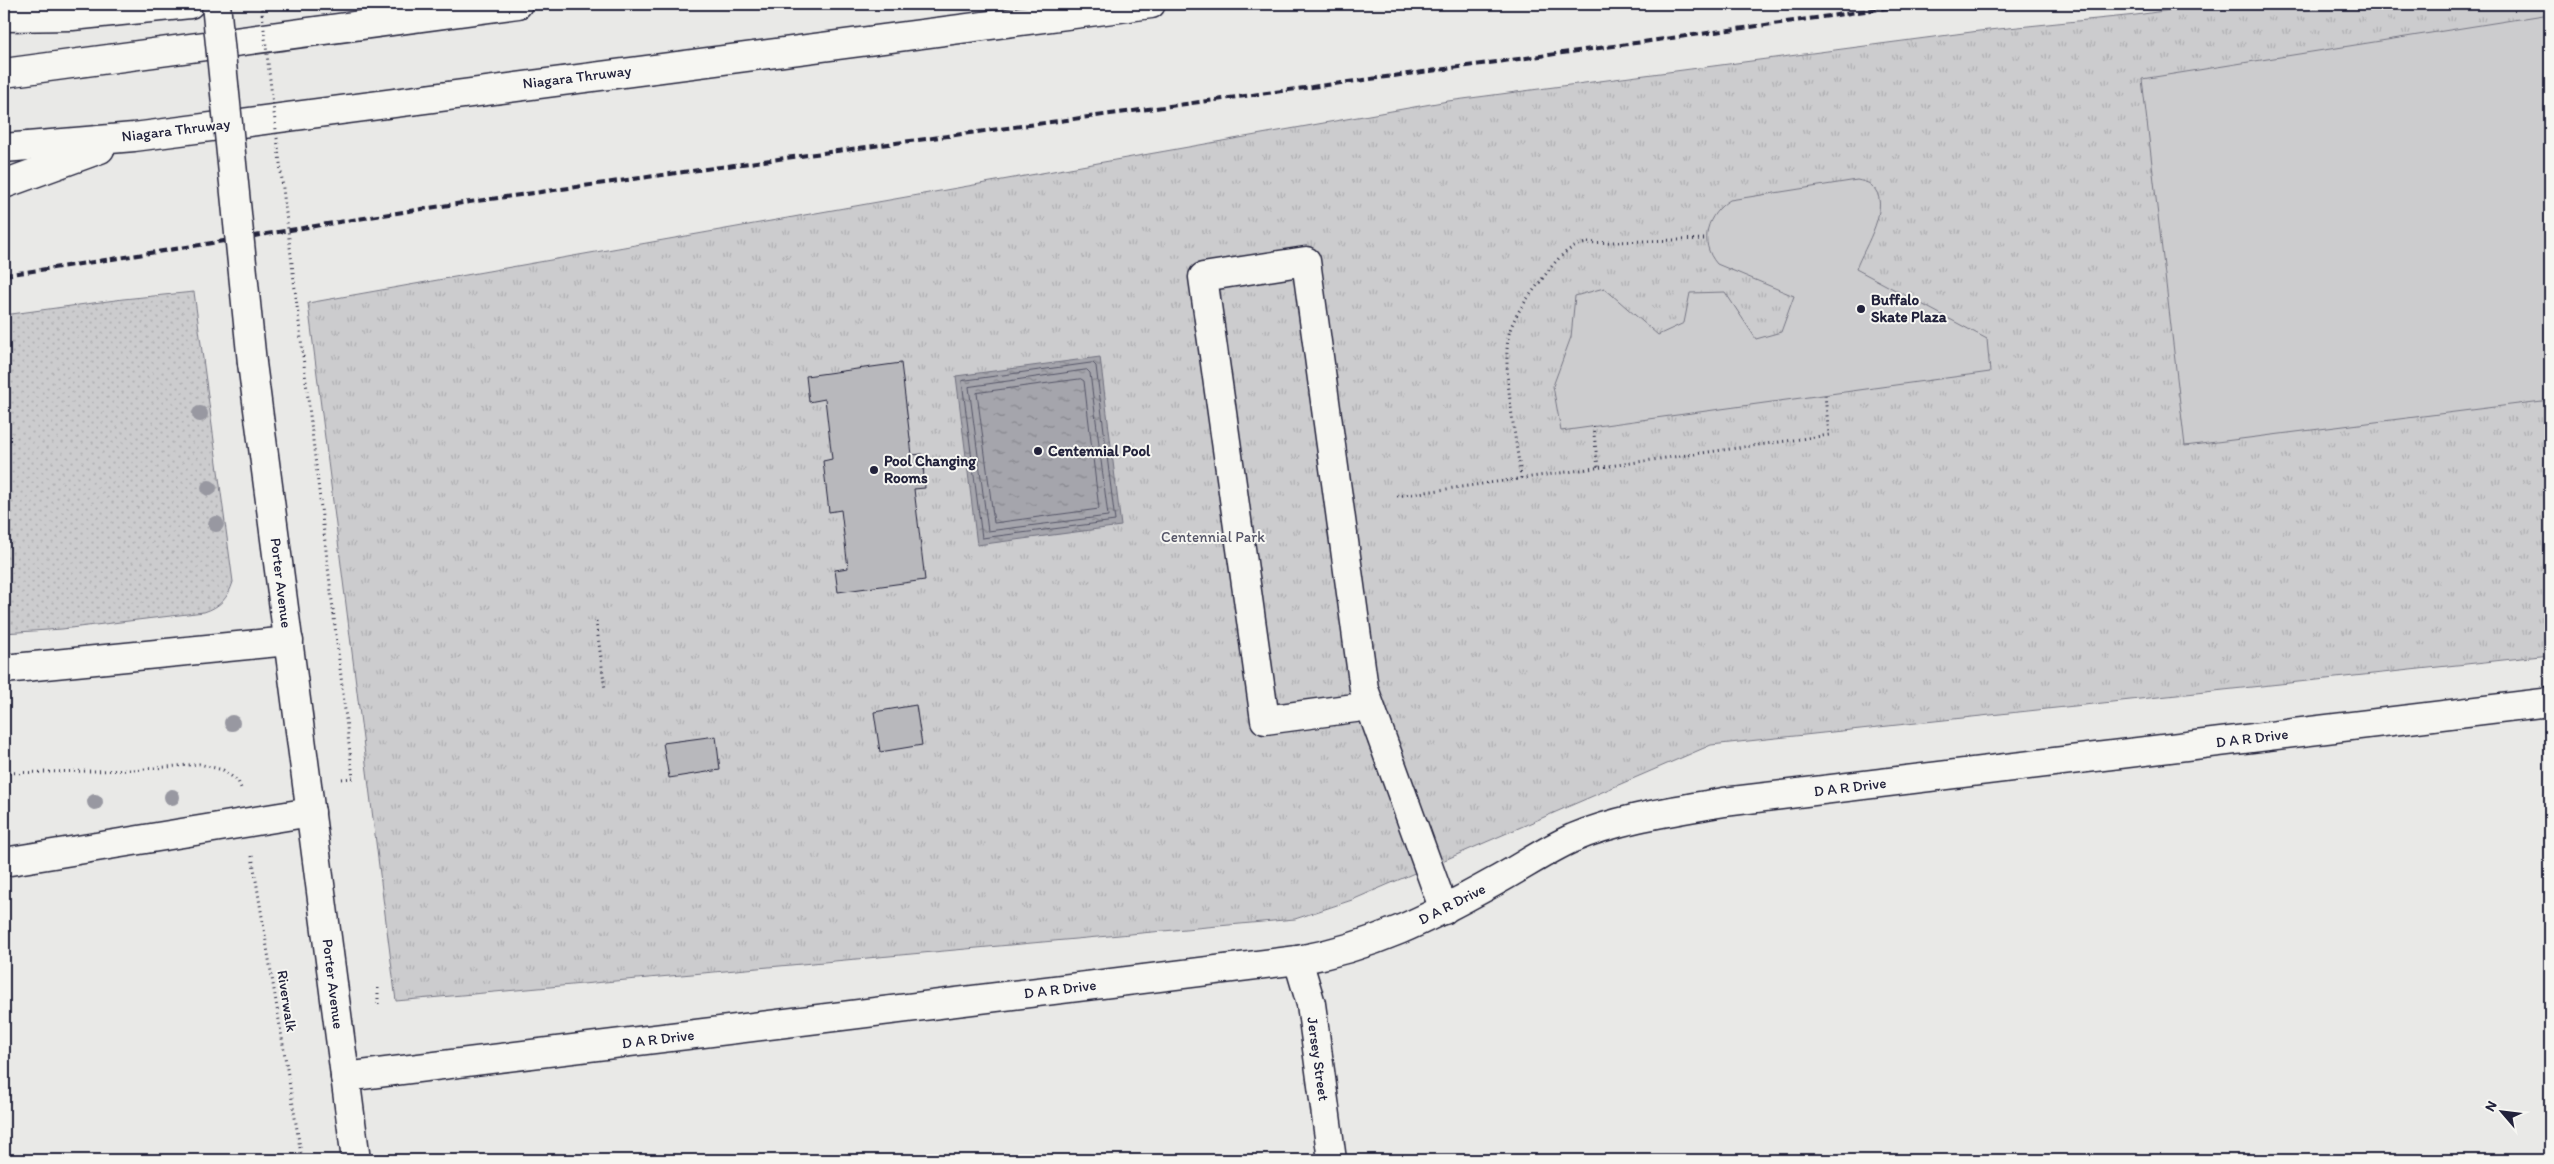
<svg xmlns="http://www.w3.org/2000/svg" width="2554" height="1164" viewBox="0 0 2554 1164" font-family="Itim,sans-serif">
	<defs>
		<pattern id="grass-dots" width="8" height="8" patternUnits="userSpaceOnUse" patternTransform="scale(1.25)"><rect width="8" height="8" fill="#ccccce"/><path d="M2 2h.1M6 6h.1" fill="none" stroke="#afafb2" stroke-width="1.8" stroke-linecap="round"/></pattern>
		<pattern id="park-tufts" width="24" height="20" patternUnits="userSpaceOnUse" patternTransform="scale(1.25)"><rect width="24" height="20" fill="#ccccce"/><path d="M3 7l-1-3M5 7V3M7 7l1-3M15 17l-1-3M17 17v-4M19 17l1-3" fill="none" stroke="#afafb2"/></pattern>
		<pattern id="water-ripples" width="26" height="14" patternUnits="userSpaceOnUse" patternTransform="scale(1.25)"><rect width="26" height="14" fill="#a5a5ac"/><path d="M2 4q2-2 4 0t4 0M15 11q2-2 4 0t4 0" fill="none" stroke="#86868d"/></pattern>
	</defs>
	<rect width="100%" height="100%" fill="#e9e9e7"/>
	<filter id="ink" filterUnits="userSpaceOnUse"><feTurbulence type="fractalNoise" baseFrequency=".02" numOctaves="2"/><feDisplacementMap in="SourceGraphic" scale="10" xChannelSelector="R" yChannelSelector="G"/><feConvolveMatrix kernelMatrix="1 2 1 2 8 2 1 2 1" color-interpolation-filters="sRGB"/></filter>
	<g filter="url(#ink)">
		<!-- grass -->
		<path fill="url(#grass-dots)" stroke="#777784" d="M194,292L233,582C228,598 220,607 204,612L62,629L4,633V315L123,299Z"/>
		<!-- park -->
		<polygon fill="url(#park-tufts)" stroke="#777784" points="2212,4 2550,4 2550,655 1711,745 1352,900 1295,919 396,1001 308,303 1448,101 1979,31 2136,15"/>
		<!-- pitch -->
		<g fill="#ccccce" stroke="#777784">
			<polygon points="2550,14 2550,400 2185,446 2142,79"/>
			<path d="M1857,180C1861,181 1868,182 1871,185C1894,204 1864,247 1856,269L1987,339L1990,372L1561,431L1553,386L1571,337L1575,296L1604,288L1658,335L1684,323L1690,293L1725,292L1756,339L1781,332L1794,296L1717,264C1698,242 1707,214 1730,200Z"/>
		</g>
		<!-- water -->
		<polygon fill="url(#water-ripples)" stroke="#71717f" points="1100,357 1121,526 977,545 956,376"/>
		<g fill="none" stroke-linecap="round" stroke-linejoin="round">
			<!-- shore -->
			<g stroke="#565668" stroke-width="1">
				<polygon points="1093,363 1096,366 1115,521 982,538 962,381"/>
				<polygon points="1087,370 1090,373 1108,516 988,531 969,387"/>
				<polygon points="1081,379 1084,381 1099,509 994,523 977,393"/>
			</g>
		</g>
		<!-- building -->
		<g fill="#b8b8bc" stroke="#22223b">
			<polygon points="901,363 912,455 922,454 925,488 914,489 925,580 838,592 835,570 848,568 841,510 829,512 823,461 832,459 825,399 809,402 806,376"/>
			<polygon points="916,705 922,745 880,752 874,712"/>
			<polygon points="716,736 720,770 669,778 663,743"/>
		</g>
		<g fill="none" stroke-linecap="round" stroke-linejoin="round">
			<!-- minor casing -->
			<g stroke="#22223b" stroke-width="31">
				<g id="minor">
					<polyline points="252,363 356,1160"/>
					<polyline points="1370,706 1265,720 1203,277 1306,261 1364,689 1444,910"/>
					<polyline points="4,862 311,812"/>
					<polyline points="1298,960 1311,1004 1332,1160"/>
					<path d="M345,1077L1298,960C1372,947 1428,919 1494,882C1520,868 1546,850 1573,838C1621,818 1673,811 1724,802L2550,702"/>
				</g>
			</g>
			<!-- highway casing -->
			<g stroke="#22223b" stroke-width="31">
				<g id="highway">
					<polyline points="4,17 72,16 190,4"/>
					<polyline points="4,73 518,4"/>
					<polyline points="4,148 134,137 1151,4"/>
					<polyline points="4,184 100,149"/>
					<polyline points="4,669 289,641"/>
				</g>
			</g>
			<!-- path -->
			<g stroke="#22223b" stroke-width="3" stroke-dasharray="1 4" stroke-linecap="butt">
				<polyline points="303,356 353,778 341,779"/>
				<polyline points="1593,426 1598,467"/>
				<path d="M1521,478C1517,443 1500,360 1510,330C1517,310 1531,294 1543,278C1556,261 1564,248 1586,243L1706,239"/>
				<polyline points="1397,496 1829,435 1825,395"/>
				<polyline points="596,621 605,689"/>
				<polyline points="4,773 133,770 199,764 223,770 238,781 241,788"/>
				<polyline points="252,856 302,1160"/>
				<polyline points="378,988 378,1007"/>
			</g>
			<!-- minor -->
			<use href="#minor" stroke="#f6f6f2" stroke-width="28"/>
			<!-- highway -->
			<use href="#highway" stroke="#f6f6f2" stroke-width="28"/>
			<!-- rail -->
			<path stroke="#22223b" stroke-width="4" stroke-dasharray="8 4" stroke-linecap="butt" d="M4,275C157,254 310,225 463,203C947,134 1431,73 1914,4"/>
			<!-- minor-bridge casing -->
			<g stroke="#22223b" stroke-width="31" stroke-linecap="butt">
				<polyline id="minor-bridge" points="216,4 252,363"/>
			</g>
			<!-- path-bridge -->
			<polyline stroke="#22223b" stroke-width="3" stroke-dasharray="1 4" stroke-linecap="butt" points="261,4 303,356"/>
			<!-- minor-bridge -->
			<use href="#minor-bridge" stroke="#f6f6f2" stroke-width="28"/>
		</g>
		<!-- trees -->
		<g fill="#9898a1">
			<circle cx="200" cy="414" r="8"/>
			<circle cx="209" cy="488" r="8"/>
			<circle cx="216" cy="524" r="8"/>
			<circle cx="232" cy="723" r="8"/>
			<circle cx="172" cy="797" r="8"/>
			<circle cx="95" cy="802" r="8"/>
		</g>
	</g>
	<!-- markers -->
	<g fill="#22223b" stroke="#f6f6f2" stroke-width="2">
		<circle cx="1861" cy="309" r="5"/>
		<circle cx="1038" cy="451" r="5"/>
		<circle cx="874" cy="470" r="5"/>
	</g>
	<g text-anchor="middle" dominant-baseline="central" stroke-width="4" stroke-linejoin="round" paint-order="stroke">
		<!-- street labels -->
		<g font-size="15" fill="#22223b" stroke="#f6f6f2">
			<text transform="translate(577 77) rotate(-7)">Niagara Thruway</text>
			<text transform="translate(176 130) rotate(-7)">Niagara Thruway</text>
			<text transform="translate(281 583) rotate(83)">Porter Avenue</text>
			<text transform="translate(2252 738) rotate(-7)">D A R Drive</text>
			<text transform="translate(1850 787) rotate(-7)">D A R Drive</text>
			<text transform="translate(1452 904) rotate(-27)">D A R Drive</text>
			<text transform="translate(333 984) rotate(83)">Porter Avenue</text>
			<text transform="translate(1060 989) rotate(-7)">D A R Drive</text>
			<text transform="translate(287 1001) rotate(81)">Riverwalk</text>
			<text transform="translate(658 1039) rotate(-7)">D A R Drive</text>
			<text transform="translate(1318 1059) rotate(82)">Jersey Street</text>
		</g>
		<!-- poi labels -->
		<g font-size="15" font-weight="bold" fill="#22223b" stroke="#f6f6f2" text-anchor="start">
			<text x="1871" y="300">Buffalo<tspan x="1871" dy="17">Skate Plaza</tspan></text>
			<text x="1048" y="451">Centennial Pool</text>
			<text x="884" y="461">Pool Changing<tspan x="884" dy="17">Rooms</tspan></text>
		</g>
		<!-- park labels -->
		<g font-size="15" fill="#555567" stroke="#f6f6f2">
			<text x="1213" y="537">Centennial Park</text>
		</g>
	</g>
	<!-- margin -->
	<rect width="2554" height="1164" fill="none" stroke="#f6f6f2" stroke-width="20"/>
	<rect x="10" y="10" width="2534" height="1144" fill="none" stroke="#22223b" stroke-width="2" filter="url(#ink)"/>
	<!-- north arrow -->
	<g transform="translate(2502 1112) rotate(298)" stroke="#f6f6f2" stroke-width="4" paint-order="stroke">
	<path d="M0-4L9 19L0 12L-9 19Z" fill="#22223b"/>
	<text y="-8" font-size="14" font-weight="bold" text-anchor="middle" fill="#22223b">N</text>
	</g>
</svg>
